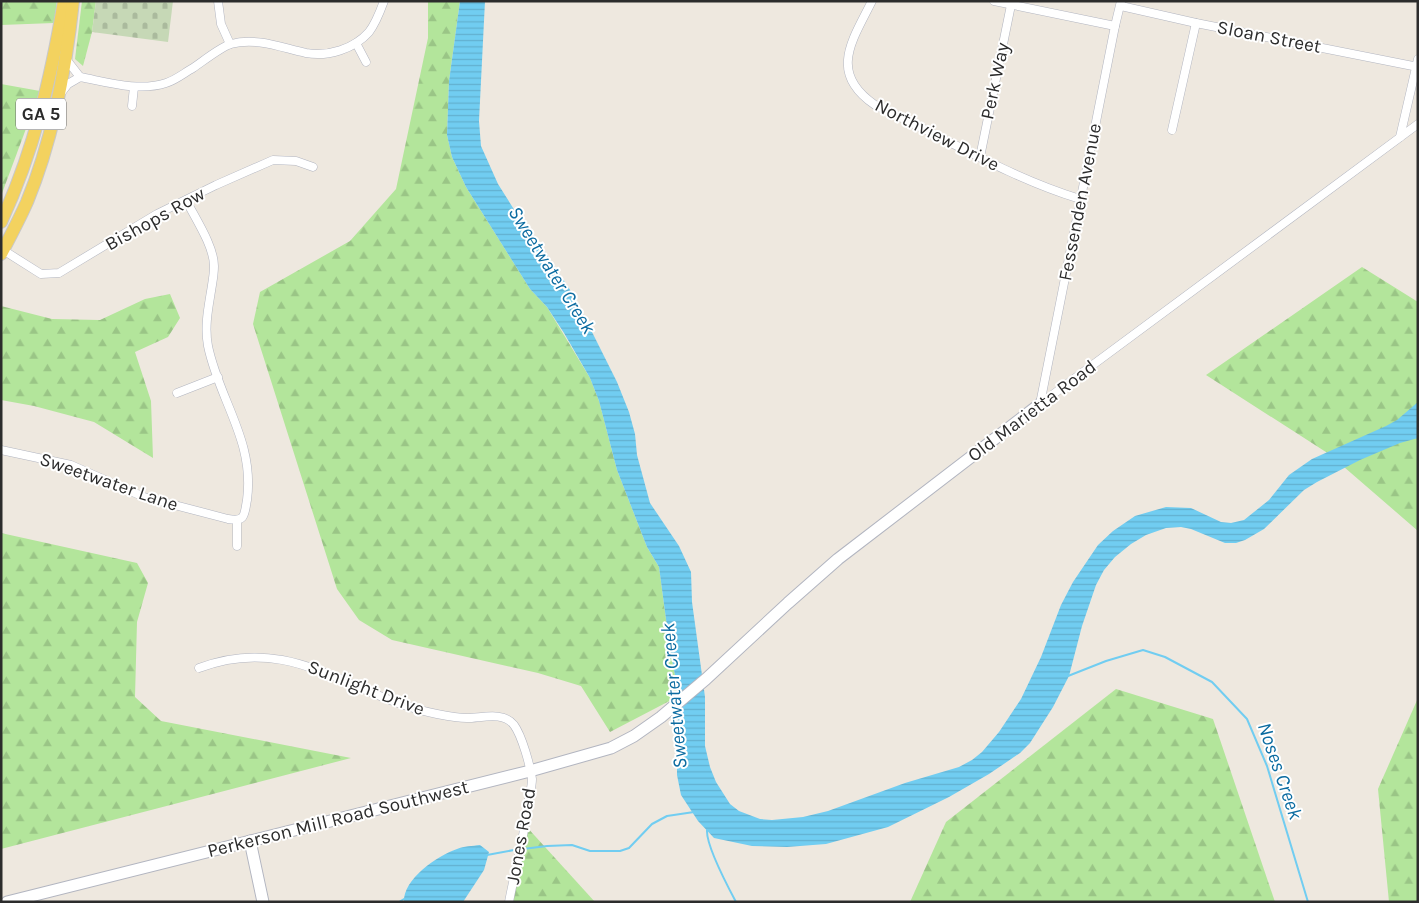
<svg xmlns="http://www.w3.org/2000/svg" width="1419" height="903" viewBox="0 0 1419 903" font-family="Karla,sans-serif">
	<defs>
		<pattern id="forest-firs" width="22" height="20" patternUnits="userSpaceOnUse" patternTransform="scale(1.25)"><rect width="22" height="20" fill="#b3e59b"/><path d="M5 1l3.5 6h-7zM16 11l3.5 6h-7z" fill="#9ac586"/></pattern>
		<pattern id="cemetery-stones" width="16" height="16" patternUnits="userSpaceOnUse" patternTransform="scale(1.25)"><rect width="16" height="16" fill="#c6d8b6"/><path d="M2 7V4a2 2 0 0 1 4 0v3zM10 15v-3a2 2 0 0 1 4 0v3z" fill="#aaba9d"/></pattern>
		<pattern id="water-rules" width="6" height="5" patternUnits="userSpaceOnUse" patternTransform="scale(1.25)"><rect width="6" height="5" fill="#71cdf1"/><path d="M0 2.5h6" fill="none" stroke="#62b0cf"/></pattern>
	</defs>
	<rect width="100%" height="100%" fill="#eee8df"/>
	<!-- forest -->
	<g fill="url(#forest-firs)">
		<polygon points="1,1 57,1 54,23 1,25"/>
		<polygon points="82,1 96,1 92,32 83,66 75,59"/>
		<polygon points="428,1 460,1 449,81 447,135 452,157 466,187 530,289 547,307 590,378 599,401 617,470 647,547 659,567 670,649 679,696 610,732 581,686 538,673 392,640 359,620 337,589 253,324 260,292 350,241 396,189 428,38"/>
		<polygon points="1,84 40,91 1,196"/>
		<polygon points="1362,267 1418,302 1418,531 1329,454 1206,375"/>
		<polygon points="170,294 180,318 168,337 135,352 151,401 153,458 94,422 34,406 1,400 1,306 52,319 100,320 145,299"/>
		<polygon points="1,533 137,563 148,583 137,622 135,697 161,721 351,758 1,849"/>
		<polygon points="1116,689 1213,719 1275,902 910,902 946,822"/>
		<polygon points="1418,698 1418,902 1389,902 1378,789"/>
		<polygon points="525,825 595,902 508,902"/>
	</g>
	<!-- cemetery -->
	<polygon fill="url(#cemetery-stones)" points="96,1 173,1 168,42 92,32"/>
	<!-- water -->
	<g fill="url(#water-rules)">
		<polygon points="460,1 485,1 479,121 481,146 498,184 515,211 542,247 574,296 617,382 629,412 635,434 637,455 650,503 679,546 691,572 692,602 705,697 705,746 710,767 716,782 730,804 739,811 760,819 772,820 803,817 828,811 905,783 959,767 972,760 982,752 999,732 1021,699 1041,657 1061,605 1073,582 1098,545 1113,531 1135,516 1166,507 1191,508 1221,522 1231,523 1244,520 1269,500 1289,475 1312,459 1386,426 1397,420 1418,402 1418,438 1400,443 1360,460 1317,482 1304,490 1264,529 1245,540 1236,543 1225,543 1191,529 1181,527 1166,528 1146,535 1131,544 1115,557 1104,570 1096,585 1082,626 1069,676 1053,707 1030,743 1020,753 989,774 949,797 888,827 826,844 787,847 752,846 714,838 698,821 681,795 677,775 677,737 679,696 670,649 659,567 647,547 617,470 599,401 590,378 564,333 547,307 530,289 466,187 452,157 447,135 449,81"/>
		<path d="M480,845L489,852L484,870L463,902H404C403,879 437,856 457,849C464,846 472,846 480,845Z"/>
	</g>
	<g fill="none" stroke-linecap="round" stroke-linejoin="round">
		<!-- stream -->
		<g stroke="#71cdf1" stroke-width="2">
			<polyline points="1068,676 1106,661 1143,650 1165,657 1212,682 1247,719 1267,766 1308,902"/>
			<path d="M707,830C706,845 728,887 736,902"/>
			<polyline points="523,849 547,846 572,845 590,851 620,851 629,848 652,824 667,816 694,812"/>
			<polyline points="487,855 514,850"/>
			<polyline points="399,902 404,899"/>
		</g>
		<!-- street casing -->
		<g stroke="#b2b5c0" stroke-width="9">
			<g id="street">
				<polyline points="218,1 221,24 230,44"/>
				<path d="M872,1C852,41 828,73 875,105C944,137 1008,177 1080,199"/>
				<polyline points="994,1 1115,26"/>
				<polyline points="1121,6 1196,23 1418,67"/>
				<polyline points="356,43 366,62"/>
				<polyline points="66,59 80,77"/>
				<path d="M61,93L68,84L80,77C107,82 139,92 166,83C176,80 184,73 193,68C202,62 222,46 231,44C257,37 282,48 306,53C328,57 354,49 369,32C376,23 380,12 384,1"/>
				<polyline points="132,106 134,87"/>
				<polyline points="1172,130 1196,23"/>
				<polyline points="1400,137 1418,59"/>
				<polyline points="980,157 1011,5"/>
				<polyline points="3,250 41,274 59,273 157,214 216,185 273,160 296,161 313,167"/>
				<polyline points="177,393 218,377"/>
				<polyline points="1040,404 1418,124"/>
				<polyline points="1040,404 1115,26 1121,1"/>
				<path d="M1,450L71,465L144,497L228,519C246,522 244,515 247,500C255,441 219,400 208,346C204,325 209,305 212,285C213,279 214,272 214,266C214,246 195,218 186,200"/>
				<polyline points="237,546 237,520"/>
				<path d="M199,668C293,632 350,697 437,714C447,716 457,718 467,718C482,718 503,711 514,725C522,736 530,765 532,779C532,787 529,797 528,805C524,838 515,870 509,902"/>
			</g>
		</g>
		<!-- secondary casing -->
		<g stroke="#b2b5c0" stroke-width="13">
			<g id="secondary">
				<polyline points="250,841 263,902"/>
				<polyline points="7,902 530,771 611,748 634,736 661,717 706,679 788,603 838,559 1040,404"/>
			</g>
		</g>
		<!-- primary casing -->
		<g stroke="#c8c8c8" stroke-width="14">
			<g id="primary">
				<path d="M1,222C34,151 51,78 64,1"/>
				<path d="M1,254C10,237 19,220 27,202C53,139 66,69 73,1"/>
			</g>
		</g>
		<!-- street -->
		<use href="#street" stroke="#fff" stroke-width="8"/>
		<!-- secondary -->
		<use href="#secondary" stroke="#fff" stroke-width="11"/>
		<!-- primary -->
		<use href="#primary" stroke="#f3d25f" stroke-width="12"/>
	</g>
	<g text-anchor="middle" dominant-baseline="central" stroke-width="4" stroke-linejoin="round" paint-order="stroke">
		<!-- shield labels -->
		<rect fill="#fff" stroke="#6b6b6b" stroke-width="1" x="16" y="98.5" width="50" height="31" rx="4"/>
		<g font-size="18" font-weight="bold" fill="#2c2c2c">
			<text x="41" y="114">GA 5</text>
		</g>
		<!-- street labels -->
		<g font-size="19" fill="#2c2c2c" stroke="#fff">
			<text transform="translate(1269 37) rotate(11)">Sloan Street</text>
			<text transform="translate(995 81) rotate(-78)">Perk Way</text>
			<text transform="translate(937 135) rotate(27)">Northview Drive</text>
			<text transform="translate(1080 202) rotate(-79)">Fessenden Avenue</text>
			<text transform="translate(155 219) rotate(-29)">Bishops Row</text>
			<text transform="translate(1032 411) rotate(-37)">Old Marietta Road</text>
			<text transform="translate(109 482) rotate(19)">Sweetwater Lane</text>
			<text transform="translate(366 688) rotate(21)">Sunlight Drive</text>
			<text transform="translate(338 819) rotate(-14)">Perkerson Mill Road Southwest</text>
			<text transform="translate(521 836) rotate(-80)">Jones Road</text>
		</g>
		<!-- water labels -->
		<g font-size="20" font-style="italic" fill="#0c6ca1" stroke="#fff">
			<text transform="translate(552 270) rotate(58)">Sweetwater Creek</text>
			<text transform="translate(674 696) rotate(-95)">Sweetwater Creek</text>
			<text transform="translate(1280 771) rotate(71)">Noses Creek</text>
		</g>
	</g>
	<!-- border -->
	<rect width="1419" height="903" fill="none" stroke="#2c2c2c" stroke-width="5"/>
</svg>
